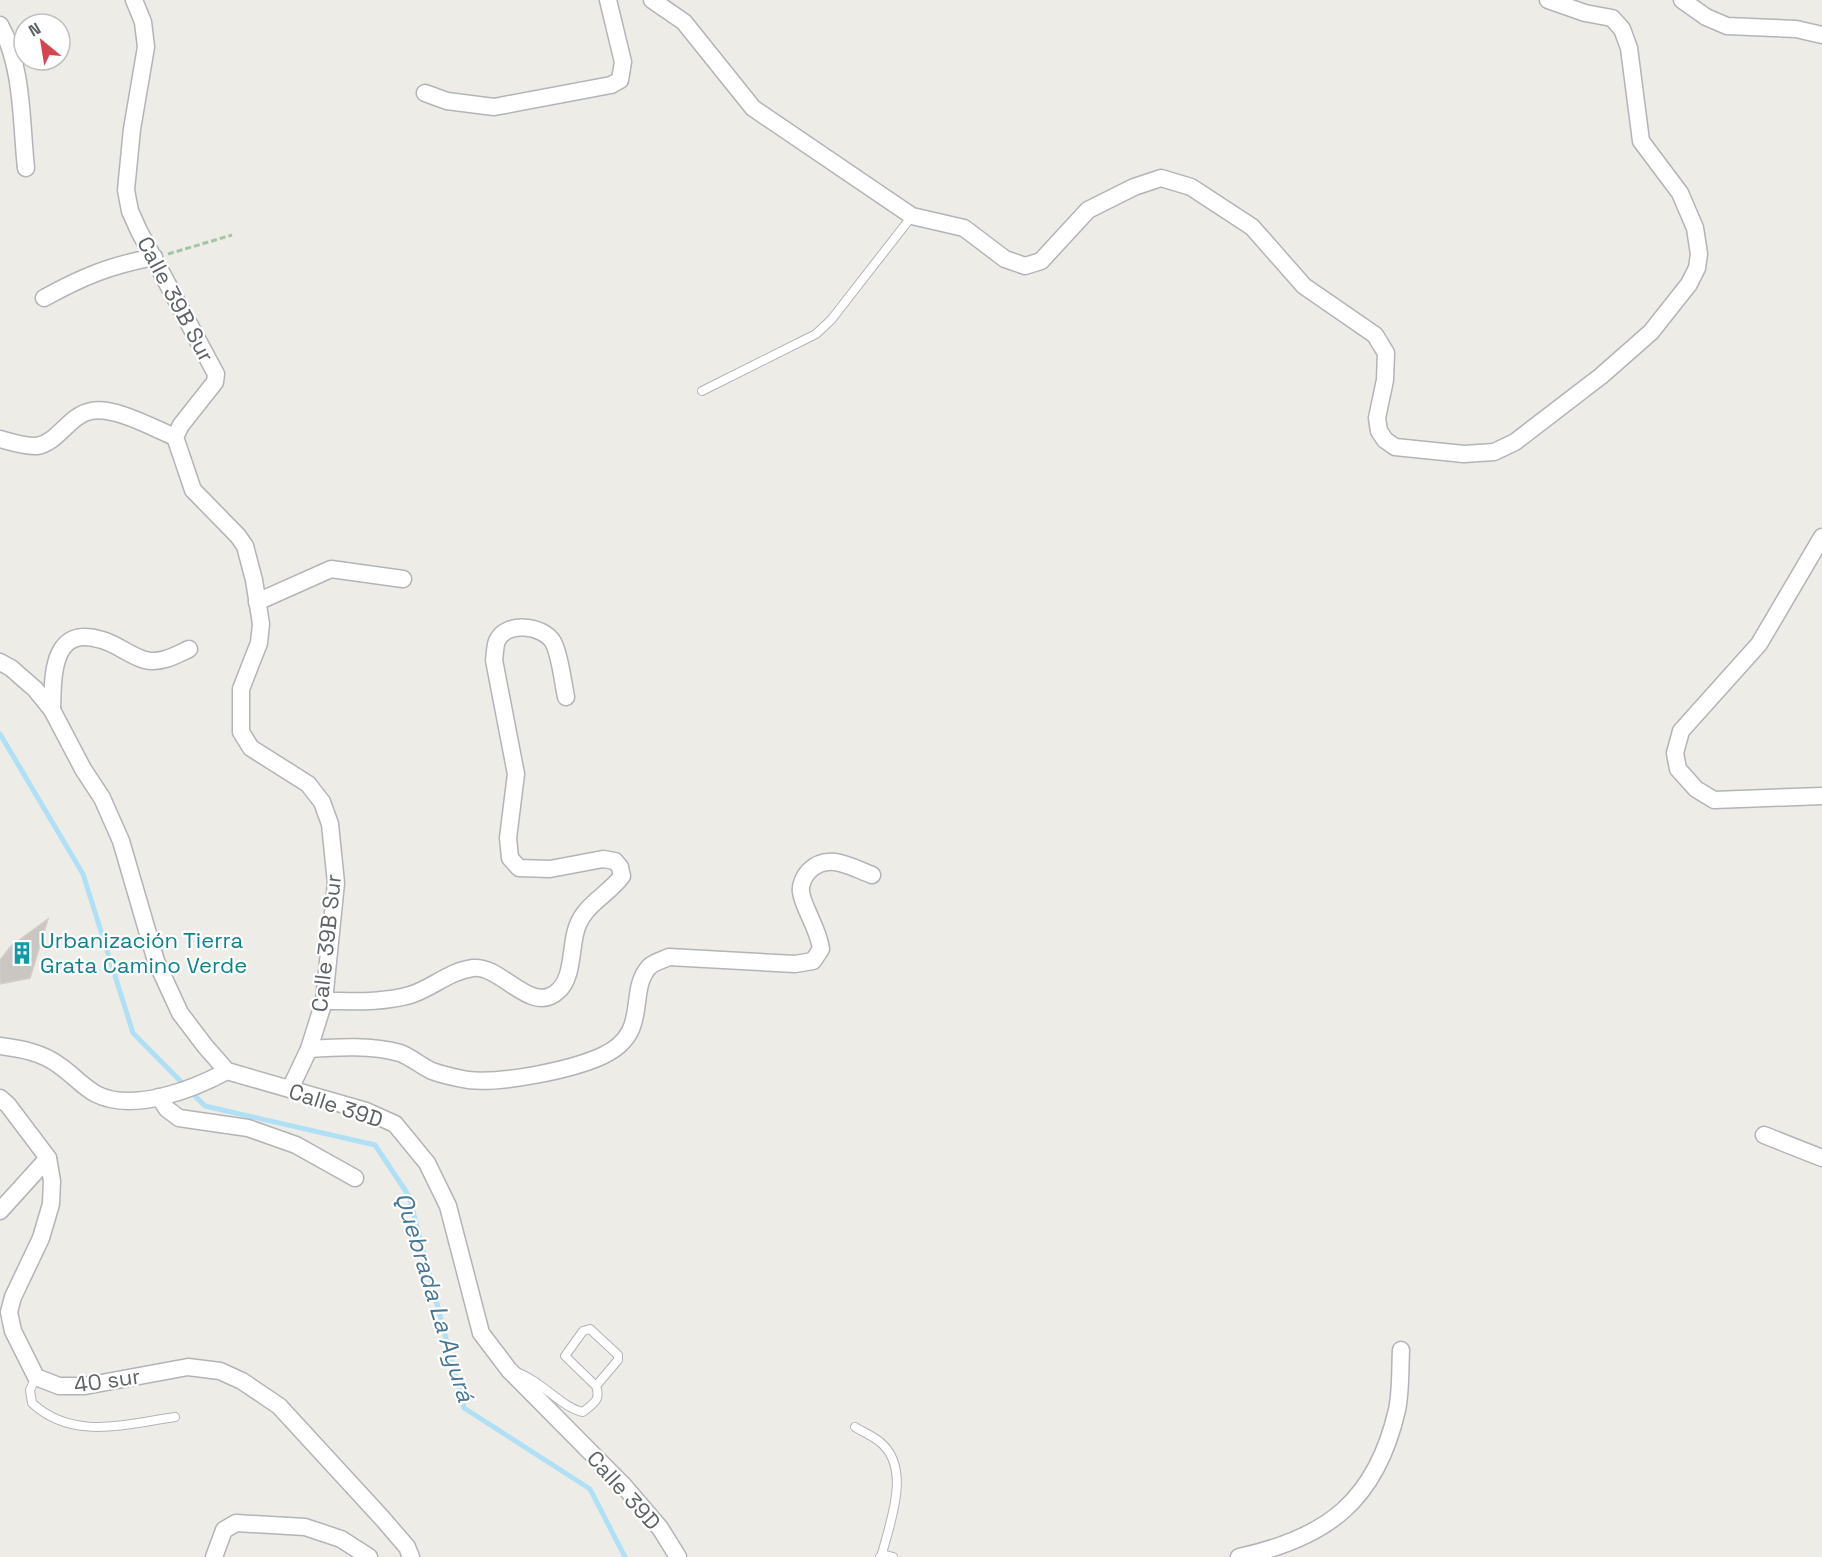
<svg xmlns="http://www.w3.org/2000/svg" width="1822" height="1557" viewBox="0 0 1822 1557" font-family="'Space Grotesk',sans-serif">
	<rect width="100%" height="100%" fill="#eeece7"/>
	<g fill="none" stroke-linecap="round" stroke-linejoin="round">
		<!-- stream -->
		<polyline stroke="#b0e0f5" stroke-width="5" points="0,734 83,874 133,1033 205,1106 375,1145 409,1196 464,1408 590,1489 625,1557"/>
	</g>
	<!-- building -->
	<polygon fill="#cac7c3" stroke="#d3cdc6" stroke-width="1.5" points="48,919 30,978 0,984 0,960 11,946"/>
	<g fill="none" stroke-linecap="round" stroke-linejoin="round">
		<!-- service casing -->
		<g stroke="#b2b4b7" stroke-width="10">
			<g id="service">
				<polyline points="702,391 816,334 831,320 912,216"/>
				<path d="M516,1372C542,1381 562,1408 583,1412C594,1403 601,1400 596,1386L618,1360V1355L590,1329L583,1331L565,1356L596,1386"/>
				<path d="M36,1377L30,1390L32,1403C73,1441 125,1424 175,1417"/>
				<path d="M855,1427C863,1432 873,1436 880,1442C912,1468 890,1522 882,1554"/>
				<polyline points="880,1557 882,1554 893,1557"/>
			</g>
		</g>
		<!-- minor casing -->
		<g stroke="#b2b4b7" stroke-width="19">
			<g id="minor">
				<polyline points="134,0 143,22 146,47 132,129 126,190 130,211 139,231 216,374 215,382 181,425 175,437 193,490 238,536 245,546 254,580 261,624 259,643 241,689 241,732 251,748 308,784 322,802 330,824 336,883 324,1001 309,1049 290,1089"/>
				<polyline points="652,0 684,22 753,108 912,216 964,228 1005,259 1025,266 1041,261 1088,210 1134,187 1161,178 1191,187 1252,227 1304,286 1375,335 1386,353 1385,380 1377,418 1379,431 1385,440 1395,447 1464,454 1494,452 1515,442 1601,376 1651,332 1689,284 1697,268 1699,254 1695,228 1680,193 1641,141 1629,48 1622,29 1612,18 1585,13 1548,0"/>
				<polyline points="1682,0 1706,17 1727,26 1796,29 1822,35"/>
				<path d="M0,25C23,66 21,122 26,168"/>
				<polyline points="425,93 447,101 494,107 611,85 620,80 623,62 608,0"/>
				<path d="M44,298C84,276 109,266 154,257"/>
				<path d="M0,439C11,442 25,447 37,446C58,443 69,415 91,411C114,406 153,428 175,437"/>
				<polyline points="1822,537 1759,644 1681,731 1675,753 1678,769 1696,789 1714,800 1822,796"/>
				<polyline points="257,602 331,569 403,579"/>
				<polyline points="0,662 11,668 35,689 52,710 83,769 102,798 121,841 156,961 180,1013 205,1046 227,1071 366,1111 395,1124 427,1163 448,1206 481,1333 509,1370 624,1486 660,1528 678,1557"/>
				<path d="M52,710C53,676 51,624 102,640C117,644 130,656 145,660C161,664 176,655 189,649"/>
				<path d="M324,1001C352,1001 382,1003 410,995C431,989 449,971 473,968C502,965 531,1016 558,991C574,977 570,946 577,927C585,904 608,895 622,876L620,867L615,861L603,859L550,869L519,868L510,858L508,838L516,774L494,660C495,654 495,646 497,641C506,621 543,625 553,642C560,654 563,683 566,697"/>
				<path d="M0,1046C21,1049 42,1052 60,1066C72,1074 83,1087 96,1094C133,1113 194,1089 227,1071"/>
				<path d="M309,1049C338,1047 372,1045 400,1053C411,1057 421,1066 432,1071C443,1075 457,1078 468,1080C502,1084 571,1070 602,1056C652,1033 626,993 649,967C654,962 663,960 669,957L795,964L813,961L821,949C818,927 803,908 801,892C800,885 804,876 809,871C828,852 851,867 872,875"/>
				<polyline points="159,1097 167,1109 179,1118 248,1128 296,1145 355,1178"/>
				<polyline points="0,1098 8,1105 48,1158 52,1181 51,1204 41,1238 13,1297 9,1312 13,1331 36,1377 59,1386 85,1386 188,1367 220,1371 242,1381 279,1406 382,1518 407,1547 411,1557"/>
				<polyline points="1764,1135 1822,1158"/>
				<polyline points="0,1211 48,1158"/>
				<polyline points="214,1557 224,1530 236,1523 305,1527 341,1539 369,1557"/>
				<path d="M1239,1557C1327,1538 1376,1501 1397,1410C1401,1391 1400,1369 1401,1350"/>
			</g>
		</g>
		<!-- path -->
		<polyline stroke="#a2c5a7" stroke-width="3" stroke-dasharray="6 3" stroke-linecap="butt" points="168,254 232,235"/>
		<!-- service -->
		<use href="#service" stroke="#fff" stroke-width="8"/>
		<!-- minor -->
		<use href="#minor" stroke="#fff" stroke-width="16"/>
	</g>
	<!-- icons -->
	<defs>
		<g id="building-bare" transform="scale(1.8)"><path d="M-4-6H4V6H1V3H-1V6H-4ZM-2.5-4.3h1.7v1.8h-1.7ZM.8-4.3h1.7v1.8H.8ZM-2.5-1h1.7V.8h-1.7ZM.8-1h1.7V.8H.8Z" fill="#0f9aa8" stroke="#fff" stroke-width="2.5" paint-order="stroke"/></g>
	</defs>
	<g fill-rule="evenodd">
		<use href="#building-bare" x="22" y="953"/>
	</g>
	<g text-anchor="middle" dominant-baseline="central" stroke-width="4.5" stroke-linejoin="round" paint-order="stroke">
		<!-- street labels -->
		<g font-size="22" fill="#5e6265" stroke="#fff">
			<text transform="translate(176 299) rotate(62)">Calle 39B Sur</text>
			<text transform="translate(326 943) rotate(-84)">Calle 39B Sur</text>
			<text transform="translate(336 1105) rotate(18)">Calle 39D</text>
			<text transform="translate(107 1380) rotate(-8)">40 sur</text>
			<text transform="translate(624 1490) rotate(48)">Calle 39D</text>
		</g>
		<!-- culture labels -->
		<g font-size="22" fill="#0d838f" stroke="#fff" text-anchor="start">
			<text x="40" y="940">Urbanización Tierra<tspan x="40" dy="25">Grata Camino Verde</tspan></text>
		</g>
		<!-- water labels -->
		<g font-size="24" font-style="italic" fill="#477796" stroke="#fff">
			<text transform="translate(435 1297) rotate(73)">Quebrada La Ayurá</text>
		</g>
	</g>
	<!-- north arrow -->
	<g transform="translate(42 42) rotate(330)"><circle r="28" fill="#ffffff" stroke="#bfc0c1" stroke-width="1.5"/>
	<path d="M0-4.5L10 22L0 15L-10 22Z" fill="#d6454d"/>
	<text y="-9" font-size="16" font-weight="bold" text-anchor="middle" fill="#5e6265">N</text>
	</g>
</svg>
